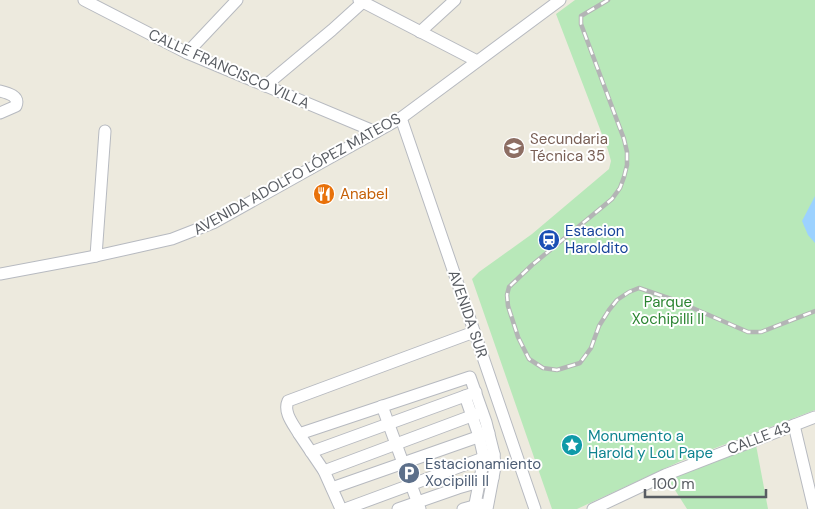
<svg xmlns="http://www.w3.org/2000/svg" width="815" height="509" viewBox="0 0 815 509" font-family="'DM Sans',sans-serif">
	<rect width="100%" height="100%" fill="#edeade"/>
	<!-- green -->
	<g fill="#b8e8b9">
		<polygon points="575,0 815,0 815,410 681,461 577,509 552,509 472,279 479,272 532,234 609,169 611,161 608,150 556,14"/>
		<polygon points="756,445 768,509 687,509 668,479"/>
	</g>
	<!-- water -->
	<polygon fill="#9cd2ff" points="815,196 815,243 808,235 802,221"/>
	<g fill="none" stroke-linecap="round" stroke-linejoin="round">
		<!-- minor casing -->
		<g stroke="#b7bac0" stroke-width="13">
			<g id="minor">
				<polyline points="84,0 187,53 376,132"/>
				<polyline points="359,0 477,61"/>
				<polyline points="420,32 455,0"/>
				<polyline points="187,53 237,0"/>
				<polyline points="265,86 332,30 363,2"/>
				<path d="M0,91C8,93 20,96 16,106L0,113"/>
				<polyline points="401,118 535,509"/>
				<polyline points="96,256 105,131"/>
				<polyline points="0,274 96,256 172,239 213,223 401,118 560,0"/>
				<polyline points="465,396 479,436 484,458 474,509"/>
				<polyline points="382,406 420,509"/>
				<polyline points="794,425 814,509"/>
				<path d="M299,434C293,424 283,412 288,401L474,332"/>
				<polyline points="311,452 476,392"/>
				<polyline points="324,471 482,412"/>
				<polyline points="332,488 489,433"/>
				<polyline points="341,509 324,471 299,434 470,377 486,422 494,454 345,509"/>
				<polyline points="398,509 458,488 493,478"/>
				<polyline points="463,509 481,504"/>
				<polyline points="487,509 495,467 494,454"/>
				<polyline points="593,509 665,475 815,417"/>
			</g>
		</g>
		<!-- minor -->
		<use href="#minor" stroke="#fff" stroke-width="11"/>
		<!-- rail casing -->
		<g stroke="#b3b4b5" stroke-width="4.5">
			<polyline id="rail" points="608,0 581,16 581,24 624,139 627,152 627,165 624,177 620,188 612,199 532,265 509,287 507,295 508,306 518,337 529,359 543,368 557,370 580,363 591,348 599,326 609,310 617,300 629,292 639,288 674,300 748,332 761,332 815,311"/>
		</g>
		<!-- rail -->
		<use href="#rail" stroke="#fff" stroke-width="2.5" stroke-dasharray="8" stroke-linecap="butt"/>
	</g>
	<!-- icons -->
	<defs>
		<g id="school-disc" transform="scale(1.125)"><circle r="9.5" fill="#8d6e63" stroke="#fff"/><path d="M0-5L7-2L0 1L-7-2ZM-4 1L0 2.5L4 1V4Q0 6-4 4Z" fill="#fff"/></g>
		<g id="restaurant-disc" transform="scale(1.125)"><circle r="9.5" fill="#e8710a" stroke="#fff"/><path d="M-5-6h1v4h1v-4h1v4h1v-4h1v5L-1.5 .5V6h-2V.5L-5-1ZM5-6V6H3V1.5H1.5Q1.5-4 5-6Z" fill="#fff"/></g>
		<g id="station-disc" transform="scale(1.125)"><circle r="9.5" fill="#1a4fb4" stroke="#fff"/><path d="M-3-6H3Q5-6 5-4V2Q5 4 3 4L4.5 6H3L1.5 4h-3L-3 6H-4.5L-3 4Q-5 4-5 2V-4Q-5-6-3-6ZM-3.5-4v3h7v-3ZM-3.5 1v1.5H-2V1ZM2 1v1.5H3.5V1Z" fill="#fff"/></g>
		<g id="sight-disc" transform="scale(1.125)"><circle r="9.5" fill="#0f9aa8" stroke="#fff"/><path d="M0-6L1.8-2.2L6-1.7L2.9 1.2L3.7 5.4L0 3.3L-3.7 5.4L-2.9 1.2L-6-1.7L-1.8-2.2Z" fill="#fff"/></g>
		<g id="parking-disc" transform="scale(1.125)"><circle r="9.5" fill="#5c6f8a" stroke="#fff"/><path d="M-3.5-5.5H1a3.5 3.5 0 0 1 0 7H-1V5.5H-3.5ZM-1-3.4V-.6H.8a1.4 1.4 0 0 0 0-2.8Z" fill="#fff"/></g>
	</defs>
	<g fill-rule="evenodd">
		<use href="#school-disc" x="514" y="148"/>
		<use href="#restaurant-disc" x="324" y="194"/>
		<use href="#station-disc" x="549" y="240"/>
		<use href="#sight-disc" x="572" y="445"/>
		<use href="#parking-disc" x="409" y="473"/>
	</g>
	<g text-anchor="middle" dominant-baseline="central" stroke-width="4" stroke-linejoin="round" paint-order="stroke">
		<!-- street labels -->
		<g font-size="15" fill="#585c62" stroke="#fff">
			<text transform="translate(229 69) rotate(24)">CALLE FRANCISCO VILLA</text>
			<text transform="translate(297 174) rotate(-29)">AVENIDA ADOLFO LÓPEZ MATEOS</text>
			<text transform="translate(468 314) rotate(71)">AVENIDA SUR</text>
			<text transform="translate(759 438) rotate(-21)">CALLE 43</text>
		</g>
		<!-- education labels -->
		<g font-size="15" fill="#785e54" stroke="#fff" text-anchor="start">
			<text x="530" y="139">Secundaria<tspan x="530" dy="17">Técnica 35</tspan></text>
		</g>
		<!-- food labels -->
		<g font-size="15" fill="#c56008" stroke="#fff" text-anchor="start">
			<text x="340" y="194">Anabel</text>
		</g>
		<!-- transit labels -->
		<g font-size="15" fill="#164399" stroke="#fff" text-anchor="start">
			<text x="565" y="231">Estacion<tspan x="565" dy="17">Haroldito</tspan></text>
		</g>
		<!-- park labels -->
		<g font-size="15" fill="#2c8532" stroke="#fff">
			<text x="668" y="302">Parque<tspan x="668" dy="17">Xochipilli II</tspan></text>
		</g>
		<!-- culture labels -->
		<g font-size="15" fill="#0d838f" stroke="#fff" text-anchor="start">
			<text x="588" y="436">Monumento a<tspan x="588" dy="17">Harold y Lou Pape</tspan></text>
		</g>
		<!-- service labels -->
		<g font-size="15" fill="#4e5e75" stroke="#fff" text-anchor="start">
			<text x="425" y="464">Estacionamiento<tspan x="425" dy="17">Xocipilli II</tspan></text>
		</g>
	</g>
	<!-- scale -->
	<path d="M645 489v8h121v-8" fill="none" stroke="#585c62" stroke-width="2.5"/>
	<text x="652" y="489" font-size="15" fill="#585c62" stroke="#ffffff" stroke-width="4" paint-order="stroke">100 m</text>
</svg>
